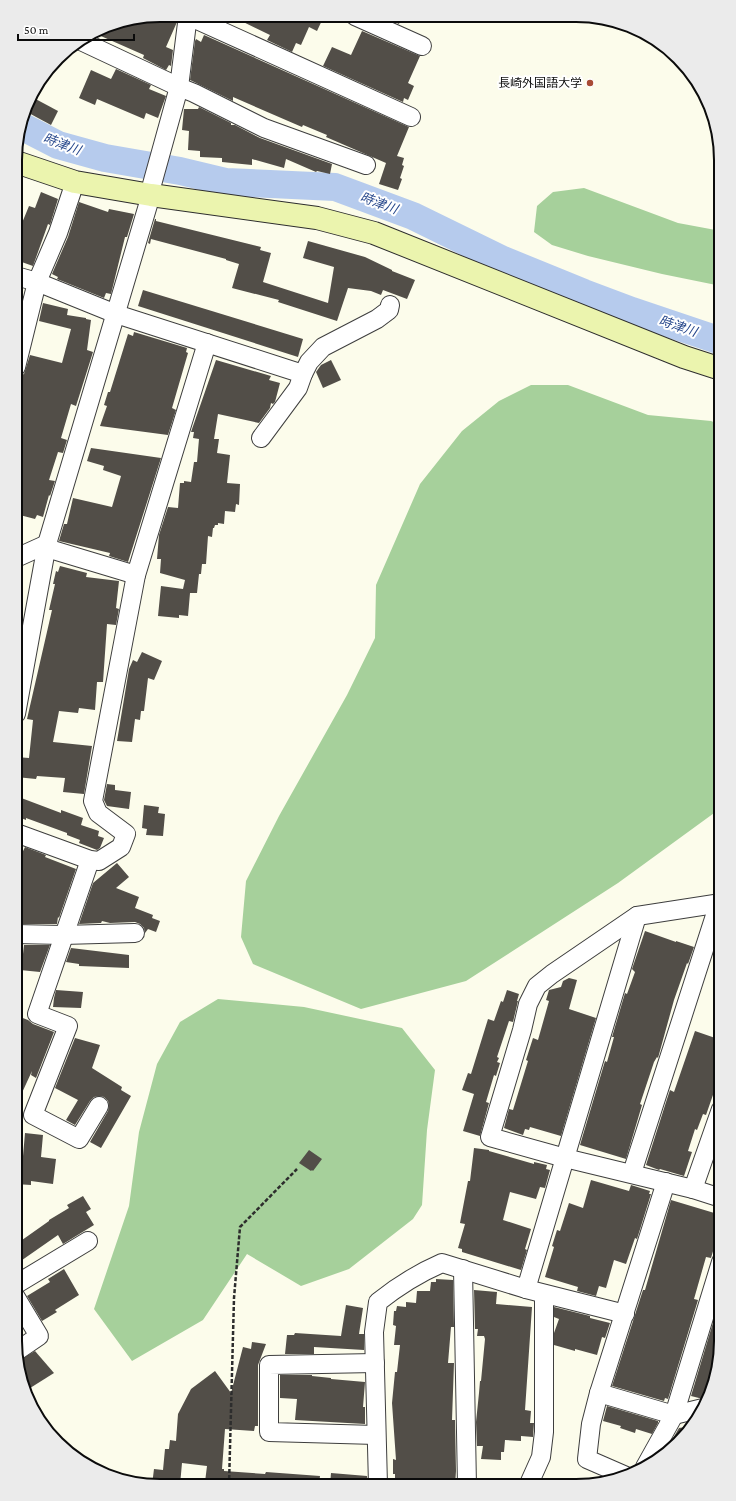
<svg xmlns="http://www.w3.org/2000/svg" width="736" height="1501" viewBox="0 0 736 1501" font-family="'Crimson Pro','Noto Sans JP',serif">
	<rect width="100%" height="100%" fill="#fcfceb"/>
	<!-- forest -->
	<g fill="#a6d09b">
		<polygon points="584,188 678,223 721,231 721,286 662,274 588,256 552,245 534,232 537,206 553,192"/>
		<polygon points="531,385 568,385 648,415 711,421 721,425 721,808 618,883 466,981 361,1009 253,964 241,937 246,881 279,816 347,695 375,638 376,585 420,484 462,431 499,401"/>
		<polygon points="218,999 304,1007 402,1028 435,1070 427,1130 422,1205 413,1219 349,1269 301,1286 247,1254 203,1320 132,1361 94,1309 129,1206 139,1132 157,1064 180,1022"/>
	</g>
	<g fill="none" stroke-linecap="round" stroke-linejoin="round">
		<!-- river -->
		<polyline stroke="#b6cbed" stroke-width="28" points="21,126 58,145 105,158 180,171 226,182 335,187 413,216 503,260 584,293 632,311 721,341"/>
	</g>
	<!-- building -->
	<g fill="#524e48">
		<polygon points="159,15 177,22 166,47 173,50 171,66 169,65 166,70 143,58 144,55 94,33 105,26"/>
		<polygon points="229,15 314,16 324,16 317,31 309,27 301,45 296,43 292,52 267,40 270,35"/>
		<polygon points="382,16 402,16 399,24"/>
		<polygon points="362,31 420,56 408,83 414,86 408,100 404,98 403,102 323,66 332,47 351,55"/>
		<polygon points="204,35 409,127 397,156 404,158 402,165 404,166 400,178 402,179 398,190 379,184 386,163 326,137 327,135 303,125 302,127 233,97 233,101 190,80 195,41 196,39 201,42"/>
		<polygon points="116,69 151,85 149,89 166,96 158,118 146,113 144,119 97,99 95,105 79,98 91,70 111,79"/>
		<polygon points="30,96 58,111 51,125 25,111"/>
		<polygon points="199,107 231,123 231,125 235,125 260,138 332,164 330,174 317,171 316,172 286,159 284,168 252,159 252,165 222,162 222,158 200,157 200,151 188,150 189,131 182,130 184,109 198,109"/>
		<polygon points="41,192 58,199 50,225 48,224 33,266 16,260 16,221 22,223 29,206 35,208"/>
		<polygon points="79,202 108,212 109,209 134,214 127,237 125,237 111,294 106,293 104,298 57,279 58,277 52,274 68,237"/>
		<polygon points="155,219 156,219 156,221 261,247 260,250 271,253 263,282 328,303 334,267 303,258 308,241 365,257 392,270 392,271 415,280 407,299 383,290 381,295 371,291 348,288 337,321 278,302 279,300 232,288 239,264 226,260 226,259 151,239 150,244 148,243"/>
		<polygon points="143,290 303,339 298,357 138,306"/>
		<polygon points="43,303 68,309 67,315 86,318 86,319 91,320 87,350 93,352 76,406 71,404 61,438 67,440 63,453 58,452 49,480 55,481 50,496 49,495 43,517 37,515 35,519 16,514 16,377 24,374 30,355 62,363 71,329 39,321"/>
		<polygon points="134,332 187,348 186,352 188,353 172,408 176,410 168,435 100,426 107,406 104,405 108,392 110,392 128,334 133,336"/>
		<polygon points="216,360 271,376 269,380 280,383 275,402 273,404 271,403 270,408 259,423 218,414 214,439 219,439 217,453 230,455 227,483 240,484 239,505 236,504 235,512 225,511 224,524 218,523 218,525 215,525 214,528 213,528 212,537 208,536 206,564 202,564 201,574 199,574 197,593 190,593 188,616 179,615 179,618 158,616 161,586 183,589 185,580 160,573 161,559 157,559 159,535 168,507 178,508 180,483 184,483 184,481 191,482 194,462 197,462 199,439 193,438 194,432 191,432"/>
		<polygon points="331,360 341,380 323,388 316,372 321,365"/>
		<polygon points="91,448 161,458 128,562 109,556 110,553 59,541 64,524 67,524 73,498 112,507 121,476 103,470 104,466 87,461"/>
		<polygon points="60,566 87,573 86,577 119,581 116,608 119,609 116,625 107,624 103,682 97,682 95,710 79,708 78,713 59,711 53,742 92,746 84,794 63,792 65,778 37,776 36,779 16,777 16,757 29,758 33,720 27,719 52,610 49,610 55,584 53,584 56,571 58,572"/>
		<polygon points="142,652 162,661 154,680 148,678 144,711 141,711 140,720 135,719 132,742 117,741 129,669 133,660 137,662"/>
		<polygon points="107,784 115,785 115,790 131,792 129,809 107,806 104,800"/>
		<polygon points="16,796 61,813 61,810 83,818 81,825 99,831 98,836 104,838 100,848 97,850 79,843 80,840 67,835 67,833 26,818 26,820 16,816"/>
		<polygon points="144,805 159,807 158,813 165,814 163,836 146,835 147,829 142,828"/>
		<polygon points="25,847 46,855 45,857 76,869 59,918 58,917 57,924 15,924 15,868"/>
		<polygon points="117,863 129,877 116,888 139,897 135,908 153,915 152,918 160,921 156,932 148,929 145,933 144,928 140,924 135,922 110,923 102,921 101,923 79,924 93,883"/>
		<polygon points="645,931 676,942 676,941 694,947 688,964 687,963 674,1000 658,1058 657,1057 654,1062 640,1104 642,1105 626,1159 580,1145 605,1061 607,1062 614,1037 612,1037 625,993 627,994 635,972 632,969"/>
		<polygon points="24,945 50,945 40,972 20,970 21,954 23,954"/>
		<polygon points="71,948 129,955 129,968 79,966 79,964 66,962"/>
		<polygon points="569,978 577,980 569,1009 596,1018 561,1136 530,1127 529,1130 525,1129 523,1135 504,1128 509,1109 513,1110 528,1061 526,1060 533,1038 538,1040 549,1001 546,1000 549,990 561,987 563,981"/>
		<polygon points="56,990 83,992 81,1008 53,1007 54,998"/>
		<polygon points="507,990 519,994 517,1001 518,1001 513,1022 509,1021 497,1057 499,1058 497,1062 500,1063 496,1076 494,1075 486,1102 489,1103 480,1136 463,1131 474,1094 462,1090 468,1073 471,1074 488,1019 494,1021 501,1001 503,1002"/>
		<polygon points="15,1015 28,1020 33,1024 54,1032 36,1078 31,1075 32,1071 15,1108"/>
		<polygon points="695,1031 721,1040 721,1072 706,1115 703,1114 697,1130 695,1129 688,1151 692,1152 684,1176 660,1169 659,1170 646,1165 667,1099 670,1090 674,1092"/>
		<polygon points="75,1038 100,1045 92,1068 122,1087 121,1090 131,1096 101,1148 90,1142 108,1111 109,1106 108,1101 104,1097 100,1096 94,1097 90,1101 75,1125 66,1120 78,1100 55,1088"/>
		<polygon points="25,1133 43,1135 41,1157 56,1159 53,1184 31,1181 31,1185 15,1184 15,1155 23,1156"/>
		<polygon points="474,1148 489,1150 489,1151 534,1164 534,1162 547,1165 546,1169 550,1170 545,1188 540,1187 536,1199 510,1192 503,1220 531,1229 525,1249 527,1250 521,1270 462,1252 462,1249 458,1248 465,1224 460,1223 468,1181 470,1181"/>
		<polygon points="309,1150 322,1159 313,1171 312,1170 311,1171 299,1163"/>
		<polygon points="591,1180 629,1191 631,1185 650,1191 649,1194 651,1194 637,1239 635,1238 626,1264 614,1260 606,1288 599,1286 596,1296 577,1291 578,1287 545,1277 554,1247 552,1246 557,1230 560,1231 569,1203 583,1208"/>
		<polygon points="83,1196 91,1209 86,1212 94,1225 63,1244 58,1235 15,1265 15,1245 49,1221 49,1220 69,1208 67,1205"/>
		<polygon points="671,1200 721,1215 721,1231 719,1231 711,1258 706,1257 694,1299 698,1300 668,1399 665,1398 664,1401 612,1386 643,1290 645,1290"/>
		<polygon points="64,1269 79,1295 55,1310 57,1312 42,1321 27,1296 50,1282 48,1279"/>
		<polygon points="436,1279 453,1280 454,1327 451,1327 448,1363 454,1363 452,1420 455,1420 456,1471 455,1486 395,1485 395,1474 393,1474 393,1459 396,1460 392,1403 395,1372 397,1372 400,1345 394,1345 396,1326 393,1325 394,1311 396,1311 397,1306 406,1307 406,1302 416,1303 417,1291 430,1291 431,1282 436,1282"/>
		<polygon points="474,1290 497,1292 496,1304 532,1307 525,1410 531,1411 530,1423 534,1423 533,1437 521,1436 521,1441 505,1440 504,1452 501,1452 501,1460 481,1459 483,1446 477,1446 476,1422 479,1393 480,1381 481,1381 485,1339 484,1336 477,1336 478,1329 475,1329"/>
		<polygon points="346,1305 363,1308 359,1334 364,1334 364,1350 314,1347 314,1354 285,1354 287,1335 294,1335 295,1333 341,1336"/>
		<polygon points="718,1306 721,1307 721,1350 710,1396 708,1399 699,1398 691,1396"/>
		<polygon points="554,1307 590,1316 590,1318 610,1323 605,1338 602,1337 597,1355 575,1349 575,1351 554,1345 554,1333 559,1319 554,1317"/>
		<polygon points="252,1342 266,1344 258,1365 258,1426 255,1426 254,1431 225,1429 222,1469 224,1469 224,1471 265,1474 266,1472 320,1476 319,1485 222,1485 205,1482 207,1466 182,1463 180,1485 152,1485 154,1469 163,1470 165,1449 169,1449 170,1440 176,1441 178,1414 191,1389 215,1371 231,1393 243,1347 251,1349"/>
		<polygon points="35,1351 54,1373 27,1390 22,1382 18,1361"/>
		<polygon points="280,1375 312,1375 312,1376 331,1378 331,1379 365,1382 363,1407 365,1407 365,1424 295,1420 297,1399 280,1398"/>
		<polygon points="607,1406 658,1421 658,1423 652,1434 636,1429 635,1433 620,1428 621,1426 603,1421"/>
		<polygon points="692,1426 691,1429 668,1450 668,1447 679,1428"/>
		<polygon points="331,1473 367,1476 368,1485 330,1485"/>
	</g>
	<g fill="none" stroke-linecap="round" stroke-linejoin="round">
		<!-- street casing -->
		<g stroke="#3e3e3e" stroke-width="20">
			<g id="street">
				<polyline points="186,15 411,117"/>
				<polyline points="355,16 422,46"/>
				<polyline points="81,41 179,87 194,93 264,128 366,165"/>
				<polyline points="16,276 37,282 116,314 303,374"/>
				<polyline points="16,367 37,282 58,233 75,182"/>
				<polyline points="261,438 298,388 303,374 309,362 323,347 377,319 389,310 390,305"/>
				<polyline points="47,544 53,550 136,575"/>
				<polyline points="16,558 47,544"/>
				<polyline points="16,714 47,544 151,195 151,188 179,87 188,15"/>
				<polyline points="16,833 90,860 99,861 121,847 126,834 98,813 93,801 136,575 207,343"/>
				<polyline points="90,860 37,1014 68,1026 33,1115 79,1139 99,1106"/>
				<polyline points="15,934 63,935 135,933"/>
				<polyline points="632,1173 719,903"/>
				<polyline points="666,1182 599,1393 674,1415 703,1408"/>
				<polyline points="693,1189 721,1109"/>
				<polyline points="721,1198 693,1189 565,1158 490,1137 522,1030 528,1004 537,986 552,974 637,916 721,903"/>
				<polyline points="463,1269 467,1486"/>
				<polyline points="15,1285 88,1241"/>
				<polyline points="526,1289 637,916"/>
				<polyline points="15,1296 39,1336 17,1351"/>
				<polyline points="375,1363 269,1365 269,1432 376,1435"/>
				<polyline points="599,1393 591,1424 587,1459 626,1476"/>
				<polyline points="645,1467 674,1415 721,1262"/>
				<path d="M378,1485L374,1332L378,1302C398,1286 419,1273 442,1263L526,1289L625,1314"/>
				<polyline points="528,1486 541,1457 544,1432 544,1294"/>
			</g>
		</g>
		<!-- secondary casing -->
		<g stroke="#2d2d2d" stroke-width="24">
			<polyline id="secondary" points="16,162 75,182 151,195 317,218 374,233 684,357 721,369"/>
		</g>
		<!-- path -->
		<polyline stroke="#2d2d2d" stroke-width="2.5" stroke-dasharray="4 2" stroke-linecap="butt" points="229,1485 234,1298 240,1227 297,1169"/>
		<!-- street -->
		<use href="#street" stroke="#fff" stroke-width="18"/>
		<!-- secondary -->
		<use href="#secondary" stroke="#ebf4ae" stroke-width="22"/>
	</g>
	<!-- markers -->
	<circle fill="#a84b35" stroke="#fff" stroke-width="1.5" cx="590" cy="83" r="4"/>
	<g text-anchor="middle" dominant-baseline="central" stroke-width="4" stroke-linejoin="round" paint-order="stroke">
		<!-- poi labels -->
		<g font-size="12" fill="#0b0b0b" stroke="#fff" text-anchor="end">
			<text x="582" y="83">長崎外国語大学</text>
		</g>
		<!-- water labels -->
		<g font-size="13" font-style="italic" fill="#25468b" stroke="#fff">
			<text transform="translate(62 144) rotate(20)">時津川</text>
			<text transform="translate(379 203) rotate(20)">時津川</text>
			<text transform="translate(678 326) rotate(19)">時津川</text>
		</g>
	</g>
	<!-- crop -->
	<path d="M0 0H736V1501H0ZM160 22H576A138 138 0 0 1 714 160V1341A138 138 0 0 1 576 1479H160A138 138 0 0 1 22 1341V160A138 138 0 0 1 160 22Z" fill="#ebebeb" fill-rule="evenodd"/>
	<path fill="none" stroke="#0b0b0b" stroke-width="2" d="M160 22H576A138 138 0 0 1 714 160V1341A138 138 0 0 1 576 1479H160A138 138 0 0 1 22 1341V160A138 138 0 0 1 160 22Z"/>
	<!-- scale -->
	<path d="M18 34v6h116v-6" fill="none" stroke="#0b0b0b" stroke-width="2"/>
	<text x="24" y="34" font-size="12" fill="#0b0b0b" stroke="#ffffff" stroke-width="3" paint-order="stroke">50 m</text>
</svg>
